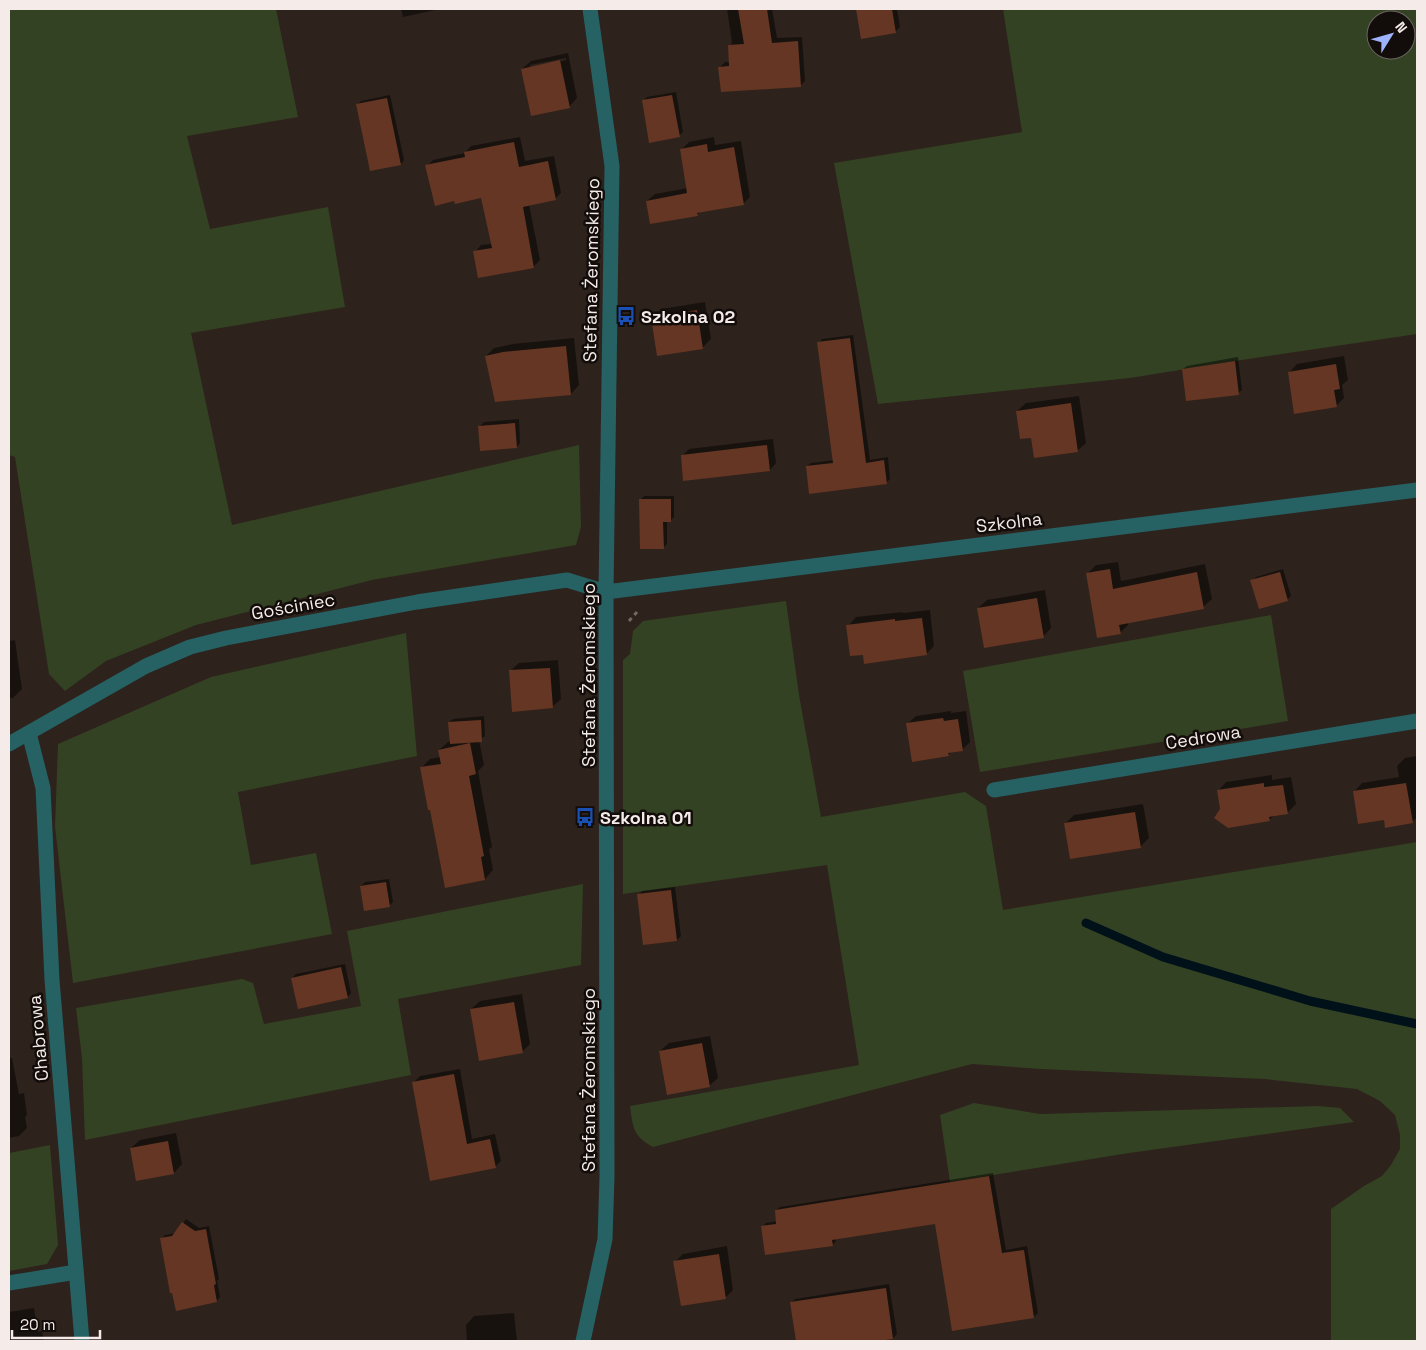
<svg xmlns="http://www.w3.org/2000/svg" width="1426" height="1350" viewBox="0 0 1426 1350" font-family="'Space Grotesk',sans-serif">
	<rect width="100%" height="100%" fill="#2e221c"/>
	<!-- green -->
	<g fill="#334222" fill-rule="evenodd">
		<polygon points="9,9 276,9 298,117 187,136 210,229 328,207 345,307 191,333 232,525 579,445 581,527 576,545 372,580 196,625 106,661 65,691 49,674 15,457 9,455"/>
		<path d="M1003,9H1417V334L1235,361L1130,378L878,404L834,163L1022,132ZM1376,20H1406V50H1376Z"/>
		<path d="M786,601L799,695L821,817L965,792L986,806L1003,910L1417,842V1341H1331V1209L1364,1186L1382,1176L1391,1165L1400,1149V1135L1395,1115L1380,1101L1357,1089L1264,1079L1041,1069L972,1064L653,1147C633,1136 633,1128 630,1106L859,1065L827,865L623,894V660L630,654L633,631L643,621Z"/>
		<polygon points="1271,615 1288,721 980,772 963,671"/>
		<polygon points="406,633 417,756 238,792 251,865 316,853 332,934 73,983 55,827 58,744 211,677"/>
		<polygon points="583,884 581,965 398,999 411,1075 85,1140 82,1058 76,1008 242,979 253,983 264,1024 361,1006 347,931"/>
		<polygon points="974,1103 1040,1114 1318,1106 1340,1108 1354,1122 1129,1153 950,1182 940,1115"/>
		<polygon points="50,1145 58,1245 47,1264 9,1271 9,1153"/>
	</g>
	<!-- shadow -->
	<g fill="#0007" fill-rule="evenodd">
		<polygon points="401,9 440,9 403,17"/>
		<polygon points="727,9 772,9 777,38 802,37 805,81 800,86 720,67 725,62 730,62 729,46 732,43"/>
		<polygon points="858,9 897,9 900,27 895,32 862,37"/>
		<path d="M568,53L577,98L569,107L522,69L531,61ZM566,58V60L530,68V65Z"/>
		<polygon points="676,92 683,132 679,136 643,101 647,97"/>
		<polygon points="390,95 404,160 401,164 357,105 361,101"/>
		<polygon points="520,137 525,161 554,156 561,193 555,199 529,204 540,260 533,267 475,252 481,245 492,244 482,197 427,166 433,160 465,153 471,146"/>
		<polygon points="714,137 715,145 741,141 750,197 743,204 701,211 697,215 647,201 655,194 688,188 682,149 689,142"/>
		<polygon points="705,302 711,339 702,348 653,318 661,309"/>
		<polygon points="853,335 870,460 888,457 890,479 886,483 807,466 811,463 834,460 819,343 822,339"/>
		<polygon points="574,338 579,385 571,394 486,356 494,348 513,344"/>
		<polygon points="1344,356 1348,380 1342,385 1344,398 1336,406 1289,373 1297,364"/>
		<polygon points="1238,357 1242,390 1238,393 1183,369 1187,366"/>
		<polygon points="1079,396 1086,443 1077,451 1032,437 1017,411 1026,403"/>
		<polygon points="519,419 520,443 517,447 480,426 484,422"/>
		<polygon points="773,439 776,463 770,470 682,456 689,449"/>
		<polygon points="644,496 674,496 674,517 670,521 667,521 667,544 663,548 640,500"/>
		<polygon points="1118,562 1121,581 1205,564 1212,599 1203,607 1128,622 1128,625 1120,633 1088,573 1096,565"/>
		<polygon points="1283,569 1291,596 1287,600 1252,581 1256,577"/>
		<polygon points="1045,590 1051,628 1043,637 978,608 987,600"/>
		<polygon points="930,610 934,646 926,654 864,653 848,626 856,617 903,612 903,613"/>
		<polygon points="15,640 22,689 13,698 9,698 9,641"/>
		<polygon points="558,660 561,699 552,707 510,671 519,663"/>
		<polygon points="951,711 951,713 966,711 970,742 962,750 951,752 948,755 907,724 916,716"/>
		<polygon points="484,716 485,736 479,740 484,765 478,771 492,847 489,849 493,870 485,879 421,768 430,759 441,757 439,750 448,742 451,741 449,722 453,719"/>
		<polygon points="1417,756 1417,817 1412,822 1385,818 1354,792 1362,783 1399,777 1397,766 1405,758"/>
		<polygon points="1272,775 1272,780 1291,777 1296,804 1287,813 1275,815 1269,820 1221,809 1218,791 1226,782"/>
		<polygon points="1143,804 1149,838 1140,847 1065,824 1074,815"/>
		<polygon points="389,879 393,902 389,906 361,886 365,882"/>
		<polygon points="675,887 681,936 677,940 638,895 642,891"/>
		<polygon points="345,964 351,993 348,997 292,978 296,974"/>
		<polygon points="522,994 530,1044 522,1052 471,1009 480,1001"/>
		<polygon points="710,1036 718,1078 709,1086 660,1051 669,1043"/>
		<polygon points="9,1058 12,1058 19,1094 24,1093 27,1115 25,1117 27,1128 19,1136 9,1138"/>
		<polygon points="460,1069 472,1139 495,1134 501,1161 495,1167 431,1180 414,1082 420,1076"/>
		<polygon points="176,1133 182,1164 174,1173 131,1148 140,1140"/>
		<polygon points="993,1173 1006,1250 1027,1246 1038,1313 1034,1317 953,1329 936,1222 836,1239 836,1241 833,1245 762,1227 766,1223 777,1221 776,1210 780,1207"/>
		<polygon points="186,1219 199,1228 209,1226 219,1279 217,1281 220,1297 217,1301 161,1239 165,1235 176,1233"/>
		<polygon points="727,1246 733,1290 725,1298 675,1262 683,1254"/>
		<polygon points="889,1284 897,1334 893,1338 869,1341 798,1341 791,1303 795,1299"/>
		<polygon points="34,1308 38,1332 42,1331 44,1341 9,1341 9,1312"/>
		<polygon points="514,1313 517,1341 467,1341 466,1325 474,1316"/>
	</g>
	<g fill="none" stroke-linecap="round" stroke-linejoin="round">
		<!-- stream -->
		<polyline stroke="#011119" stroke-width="9" points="1086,923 1163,957 1310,1001 1417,1024"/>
	</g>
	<!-- building -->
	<g fill="#653623">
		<polygon points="738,9 767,9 772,43 798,41 801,87 721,92 718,67 729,66 728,45 744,44"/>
		<polygon points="856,9 892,9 896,33 861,39"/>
		<polygon points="560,60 570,108 531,116 521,69"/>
		<polygon points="672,95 680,137 649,143 642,100"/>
		<polygon points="387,98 401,165 370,171 356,104"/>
		<polygon points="514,142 519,167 548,161 556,200 523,207 534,268 478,278 473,251 492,248 481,198 455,204 454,201 435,206 425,165 465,157 464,152"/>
		<polygon points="707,144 708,152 734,147 744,205 697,213 698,216 650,224 646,201 687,193 680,149"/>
		<polygon points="697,310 703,349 657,356 651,317"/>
		<polygon points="850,338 866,463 884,460 887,484 809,494 806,466 833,463 817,342"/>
		<polygon points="566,346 571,395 495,402 485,356 503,352"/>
		<polygon points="1235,361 1239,395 1186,401 1182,369"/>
		<polygon points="1336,364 1340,389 1334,390 1337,407 1294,414 1288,372"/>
		<polygon points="1071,403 1078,452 1034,458 1031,438 1020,439 1016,411"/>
		<polygon points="515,423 517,448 480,451 478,426"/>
		<polygon points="767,445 770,471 683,481 681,455"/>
		<polygon points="639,499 671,499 671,522 663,522 664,549 640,549"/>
		<polygon points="1110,569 1113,589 1197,572 1204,609 1119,625 1121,634 1097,638 1086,573"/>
		<polygon points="1280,572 1288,601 1259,609 1250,580"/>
		<polygon points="1037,598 1044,638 984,648 977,608"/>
		<polygon points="922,618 927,655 864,664 863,655 850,656 846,625 895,619 895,621"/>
		<polygon points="550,668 553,708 512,712 509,670"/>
		<polygon points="943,718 944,721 958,719 963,751 948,753 949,756 912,762 906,723"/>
		<polygon points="481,720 482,742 450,744 448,722"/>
		<polygon points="470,743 476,774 469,776 484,856 481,857 485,880 445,888 430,810 428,810 420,767 441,764 438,750"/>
		<polygon points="1264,783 1264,787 1283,785 1288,814 1269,817 1270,821 1228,828 1214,818 1220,809 1217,790"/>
		<polygon points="1406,783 1413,823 1385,828 1384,820 1358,824 1353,791"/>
		<polygon points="1135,812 1141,848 1070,859 1064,823"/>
		<polygon points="386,882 390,907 364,911 360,886"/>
		<polygon points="671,890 677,941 643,945 637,894"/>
		<polygon points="341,967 348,998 298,1009 291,978"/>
		<polygon points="514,1002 523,1053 479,1061 470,1009"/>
		<polygon points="702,1043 710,1087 667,1095 659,1051"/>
		<polygon points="454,1074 467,1144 490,1139 496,1168 430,1181 412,1082"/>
		<polygon points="168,1141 174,1174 136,1181 130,1148"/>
		<polygon points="989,1176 1002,1253 1024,1250 1034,1318 952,1331 935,1224 832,1240 833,1246 765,1255 761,1226 776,1224 775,1210"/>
		<polygon points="182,1222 195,1231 206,1229 216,1284 214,1285 217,1302 176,1311 172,1293 170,1293 160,1238 172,1236"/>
		<polygon points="719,1254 726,1299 681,1306 673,1261"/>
		<polygon points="886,1288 893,1339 877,1341 796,1341 790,1302"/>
	</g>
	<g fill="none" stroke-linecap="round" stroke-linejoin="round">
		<!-- path -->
		<polyline stroke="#736863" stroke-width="3" stroke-dasharray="4 4" stroke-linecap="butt" points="629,621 638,611"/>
		<!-- minor -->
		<g stroke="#266163" stroke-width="15">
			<polyline points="29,733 43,788 52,980 82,1341"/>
			<polyline points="9,744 146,666 190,647 226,638 417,602 567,580 606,592"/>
			<polyline points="994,790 1417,721"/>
			<polyline points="9,1283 76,1272"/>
		</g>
		<!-- tertiary -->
		<g stroke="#266163" stroke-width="15">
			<polyline points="606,592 1417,490"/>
			<polyline points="583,1341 605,1239 607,1177 606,592 612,166 590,9"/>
		</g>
	</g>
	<!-- icons -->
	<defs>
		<g id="bus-bare" transform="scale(1.5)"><path d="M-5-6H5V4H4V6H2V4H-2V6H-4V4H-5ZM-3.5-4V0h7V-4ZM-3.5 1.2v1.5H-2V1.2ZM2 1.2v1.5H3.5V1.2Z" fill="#1a4fb4" stroke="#120d0a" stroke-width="2.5" paint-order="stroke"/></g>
	</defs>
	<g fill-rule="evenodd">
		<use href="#bus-bare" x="626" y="316"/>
		<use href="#bus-bare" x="585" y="817"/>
	</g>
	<g text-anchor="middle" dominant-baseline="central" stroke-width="5" stroke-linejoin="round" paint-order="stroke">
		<!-- street labels -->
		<g font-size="18" fill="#f5ece9" stroke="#120d0a">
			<text transform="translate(591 270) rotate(-89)">Stefana Żeromskiego</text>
			<text transform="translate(1009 522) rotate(-7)">Szkolna</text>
			<text transform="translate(293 606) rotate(-10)">Gościniec</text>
			<text transform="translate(588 675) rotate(-90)">Stefana Żeromskiego</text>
			<text transform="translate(1203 737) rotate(-9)">Cedrowa</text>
			<text transform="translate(38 1038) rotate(-95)">Chabrowa</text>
			<text transform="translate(588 1080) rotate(-90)">Stefana Żeromskiego</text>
		</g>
		<!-- poi labels -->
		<g font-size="18" font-weight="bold" fill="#f5ece9" stroke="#120d0a" text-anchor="start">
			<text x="641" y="316">Szkolna 02</text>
			<text x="600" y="817">Szkolna 01</text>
		</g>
	</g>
	<!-- border -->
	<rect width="1426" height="1350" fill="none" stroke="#f5ece9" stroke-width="20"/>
	<!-- north arrow -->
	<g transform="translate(1391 35) rotate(53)"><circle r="24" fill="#120d0a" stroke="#6d6663"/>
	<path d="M0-4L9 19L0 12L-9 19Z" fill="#9db4fd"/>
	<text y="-8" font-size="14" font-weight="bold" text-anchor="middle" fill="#f5ece9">N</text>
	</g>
	<!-- scale -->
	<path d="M12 1330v8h88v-8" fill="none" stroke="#f5ece9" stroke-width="2.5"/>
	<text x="20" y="1330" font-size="15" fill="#f5ece9" stroke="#120d0a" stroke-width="4" paint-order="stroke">20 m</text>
</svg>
